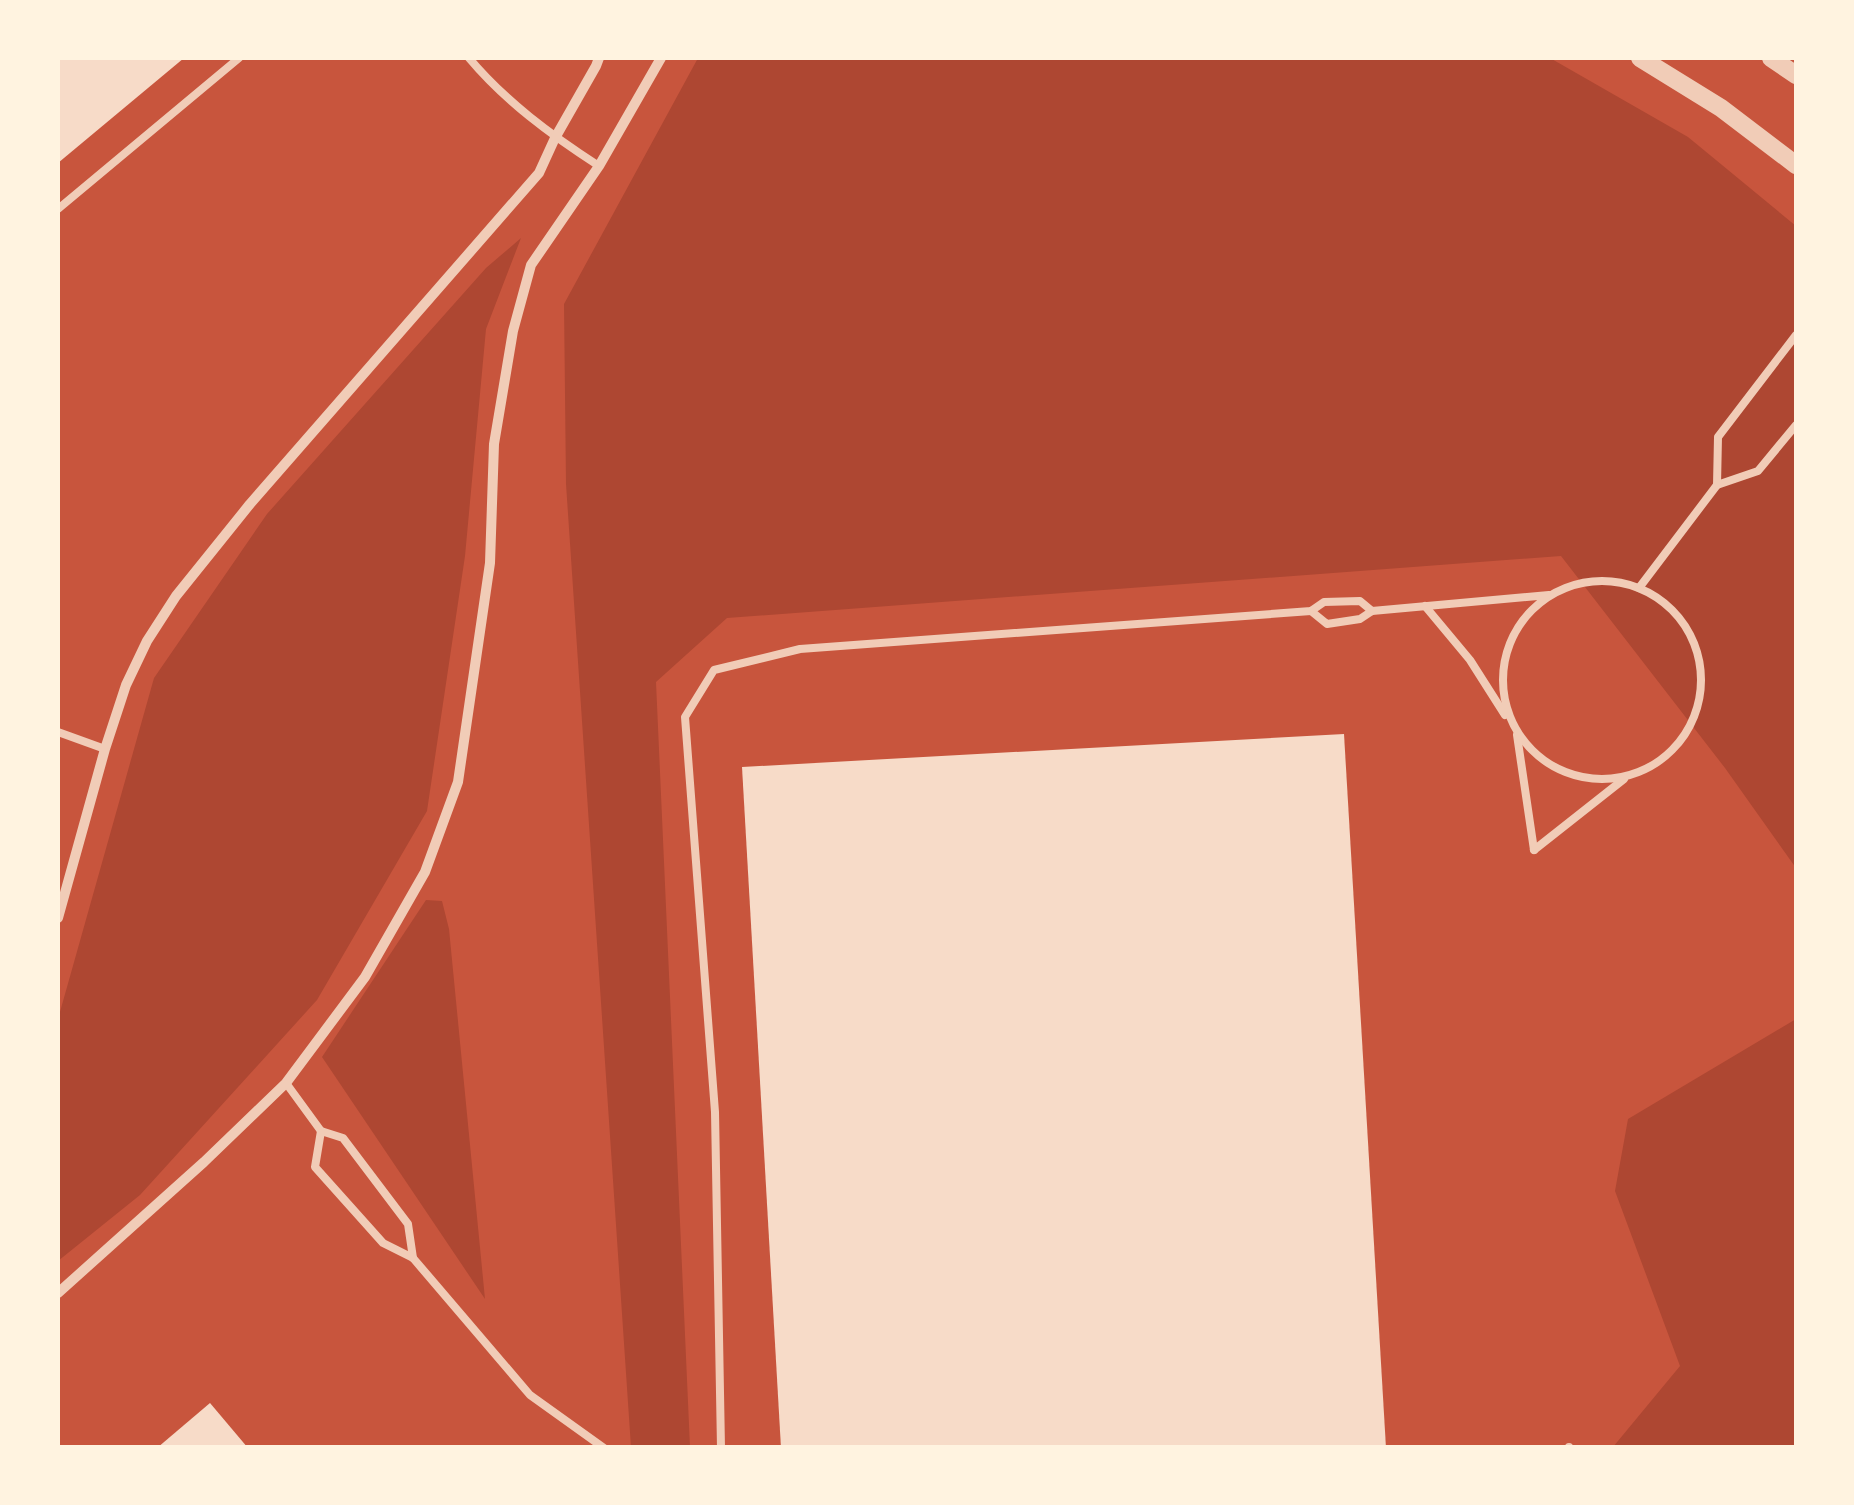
<svg xmlns="http://www.w3.org/2000/svg" width="1854" height="1505" viewBox="0 0 1854 1505" font-family="Figtree,sans-serif">
	<rect width="100%" height="100%" fill="#c8553d"/>
	<!-- green -->
	<g fill="#ae4732">
		<polygon points="698,58 1550,58 1688,137 1796,226 1796,868 1725,768 1561,556 727,618 656,682 690,1447 631,1447 566,484 564,304"/>
		<polygon points="521,238 486,329 465,556 427,811 317,1000 140,1195 58,1261 58,1019 154,678 267,514 486,268"/>
		<polygon points="426,900 442,901 449,929 485,1299 322,1057"/>
		<polygon points="1796,1019 1796,1447 1613,1447 1680,1366 1615,1191 1628,1119"/>
	</g>
	<!-- building -->
	<g fill="#f7dbc8">
		<polygon points="58,58 184,58 58,163"/>
		<polygon points="1344,734 1386,1448 781,1448 742,767"/>
		<polygon points="210,1403 248,1448 157,1448"/>
	</g>
	<g fill="none" stroke-linecap="round" stroke-linejoin="round">
		<!-- service -->
		<g stroke="#f1ccb7" stroke-width="8">
			<path d="M469,58C505,101 551,135 599,166"/>
			<polyline points="58,209 239,58"/>
			<polyline points="1717,485 1718,437 1796,335"/>
			<circle cx="1602" cy="680" r="99"/>
			<polyline points="1639,588 1717,485 1758,471 1796,425"/>
			<polyline points="1425,606 1470,660 1505,715"/>
			<polyline points="1311,611 1327,624 1360,619 1372,611 1549,595"/>
			<polyline points="58,732 105,749"/>
			<polyline points="1517,735 1534,850"/>
			<polyline points="1534,850 1624,779"/>
			<polyline points="286,1083 321,1131 343,1138 408,1224 413,1258"/>
			<polyline points="321,1131 315,1167 383,1243 413,1258 530,1395 604,1448"/>
			<polyline points="1569,1447 1569,1448"/>
			<polyline points="721,1448 715,1112 685,717 714,670 800,649 1311,611 1324,602 1360,601 1372,611"/>
		</g>
		<!-- minor -->
		<g stroke="#f1ccb7" stroke-width="10">
			<polyline points="58,918 105,749 126,685 147,641 176,596 250,504 539,173 555,138 596,66 599,58"/>
			<polyline points="58,1293 204,1162 286,1083 365,977 425,872 458,782 490,563 494,444 513,331 531,265 599,166 661,58"/>
		</g>
		<!-- tertiary -->
		<g stroke="#f1ccb7" stroke-width="18">
			<polyline points="1640,58 1721,108 1796,165"/>
			<polyline points="1771,58 1796,75"/>
		</g>
	</g>
	<!-- border -->
	<rect width="1854" height="1505" fill="none" stroke="#fff3e0" stroke-width="120"/>
</svg>
